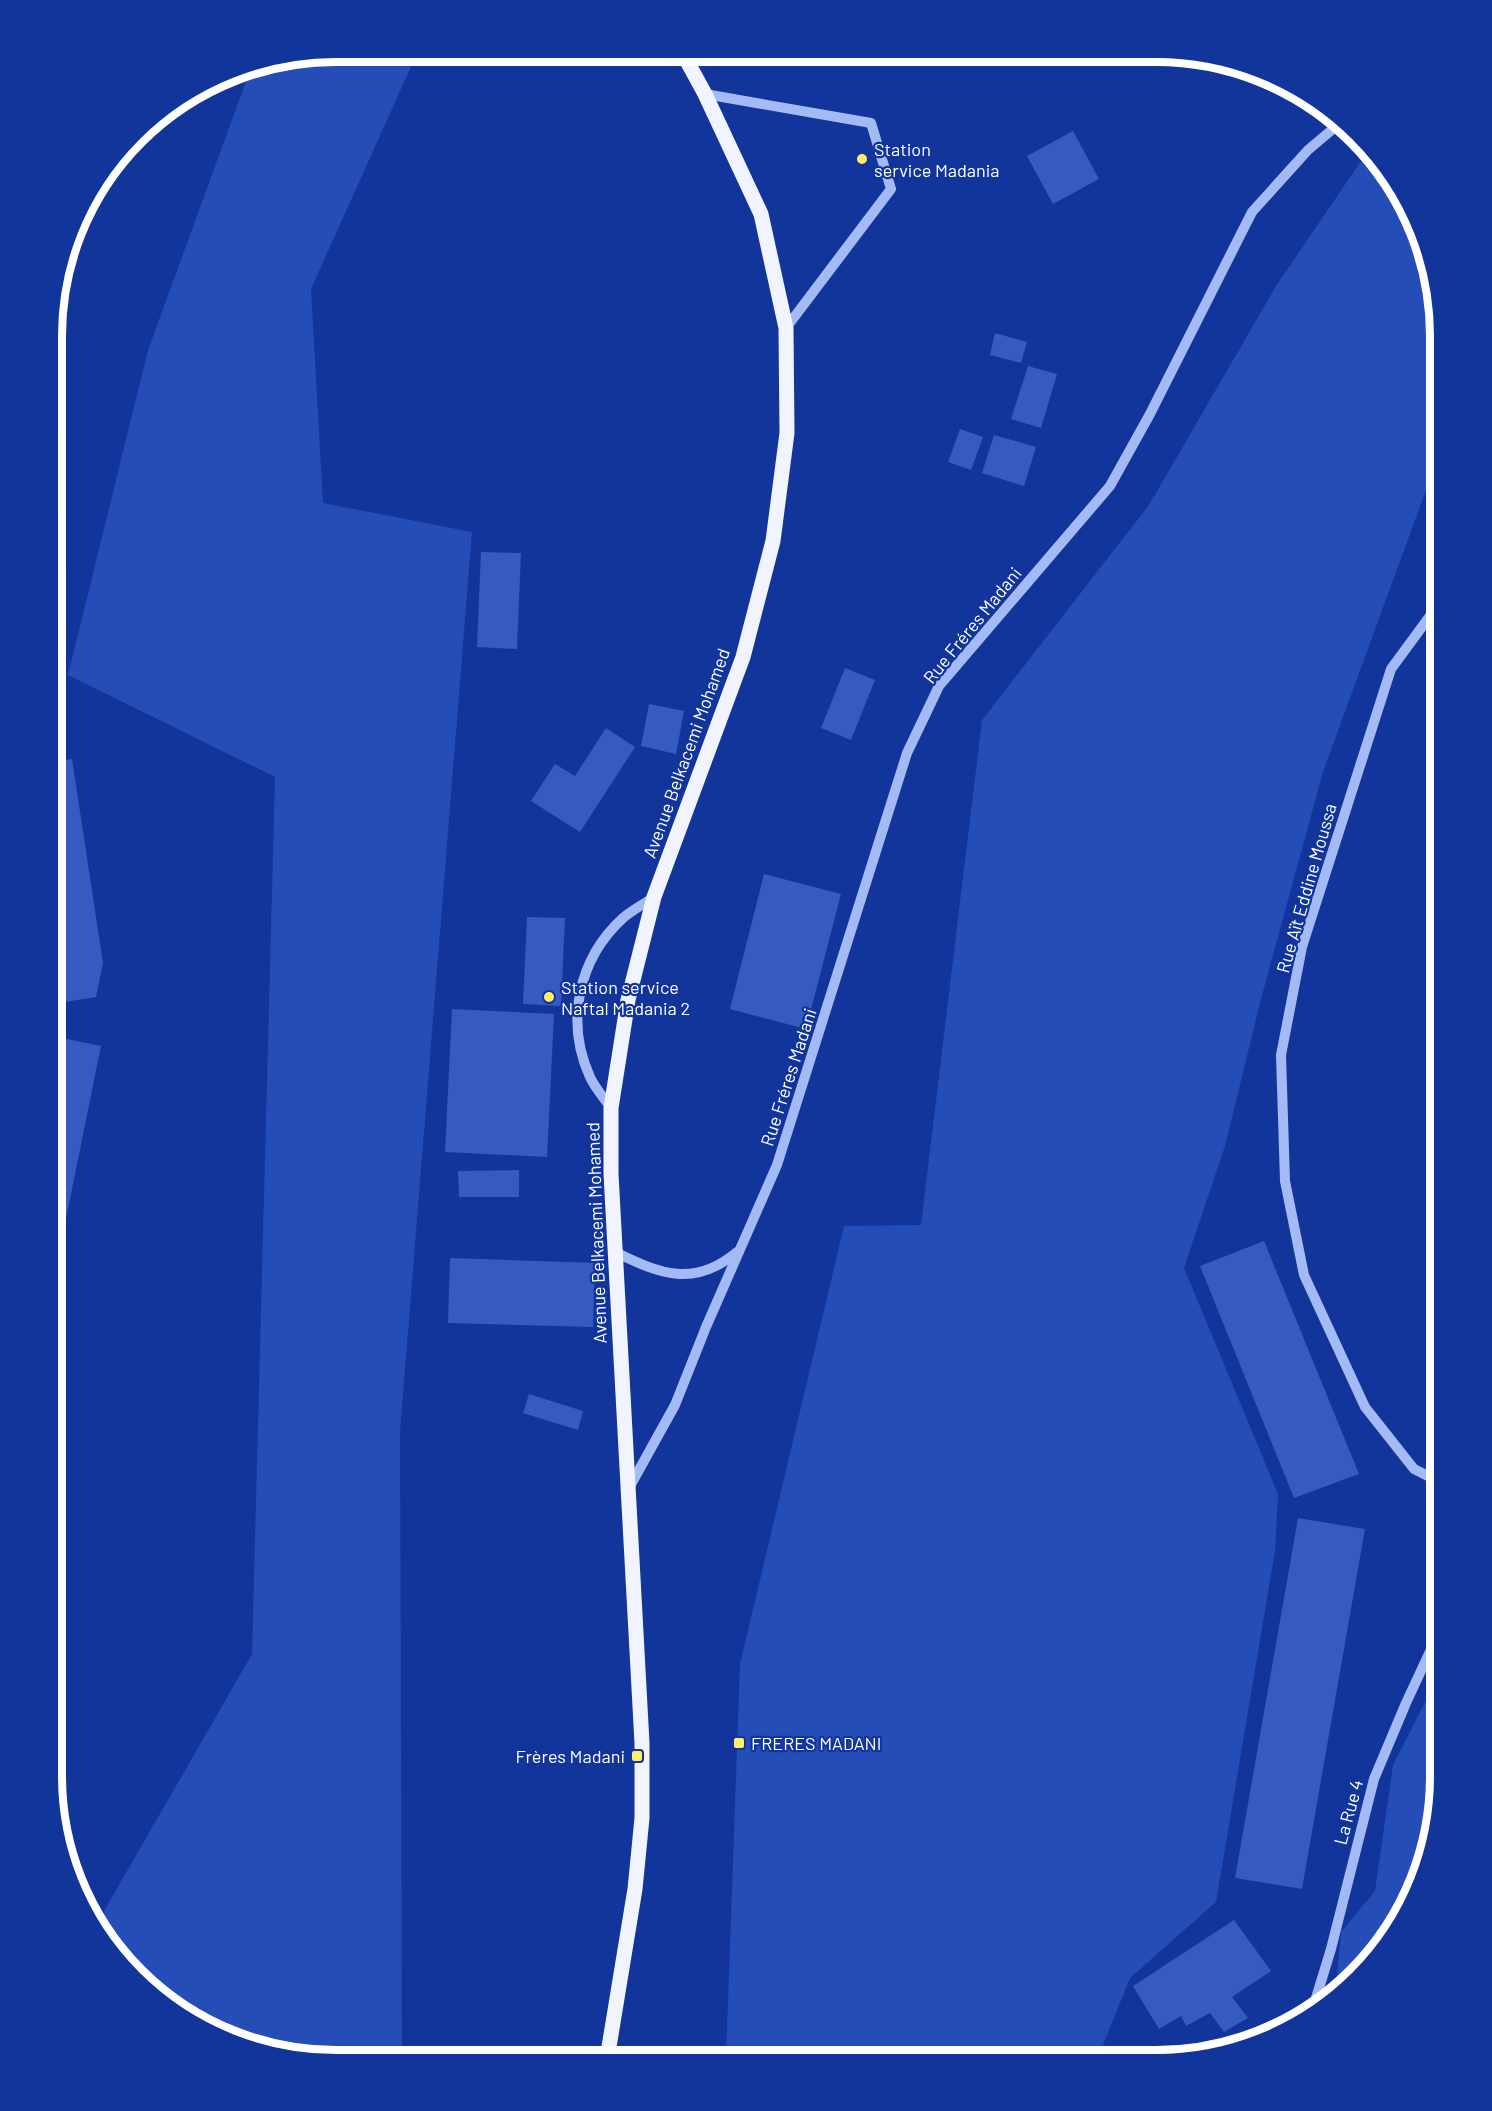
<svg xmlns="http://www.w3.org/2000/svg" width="1492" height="2111" viewBox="0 0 1492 2111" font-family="Barlow,sans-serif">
	<rect width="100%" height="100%" fill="#11359a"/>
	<!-- green -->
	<g fill="#244db8">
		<polygon points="335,51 418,51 311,289 323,503 472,532 400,1432 402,2058 299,2058 177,2012 121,1963 96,1925 252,1654 275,777 68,675 148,350 252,65"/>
		<polygon points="1368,157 1412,210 1441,335 1441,449 1323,772 1261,999 1225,1146 1184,1268 1278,1494 1275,1551 1216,1902 1130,1978 1097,2060 726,2059 740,1664 844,1226 921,1225 982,720 1149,505 1276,286 1359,164"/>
		<polygon points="1440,1673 1440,1795 1426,1867 1393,1934 1344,1990 1335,1995 1341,1932 1375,1891 1393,1765"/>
	</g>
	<!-- building -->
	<g fill="#355bc0">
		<polygon points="1073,131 1099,179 1053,204 1027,156"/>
		<polygon points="995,333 1027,342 1021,363 990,355"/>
		<polygon points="1028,366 1057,374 1041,428 1011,419"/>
		<polygon points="960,429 983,437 971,470 948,462"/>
		<polygon points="994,435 1036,447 1024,486 982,473"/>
		<polygon points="481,552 521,553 517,649 477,647"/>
		<polygon points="845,668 875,680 851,740 821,728"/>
		<polygon points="649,704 684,711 676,754 641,746"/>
		<polygon points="606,728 635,747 580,832 531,801 555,764 575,776"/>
		<polygon points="72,759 103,963 96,997 52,1004 53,762"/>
		<polygon points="764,874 841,894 806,1029 730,1009"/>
		<polygon points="527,917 565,918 561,1006 523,1004"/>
		<polygon points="452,1009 554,1014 547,1157 445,1152"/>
		<polygon points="52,1036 101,1046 56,1268 52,1268"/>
		<polygon points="519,1170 519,1197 459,1197 458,1171"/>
		<polygon points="1264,1241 1359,1474 1294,1498 1200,1266"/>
		<polygon points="450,1258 595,1263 593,1327 448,1323"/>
		<polygon points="529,1394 583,1411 578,1430 523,1413"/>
		<polygon points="1298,1518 1365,1529 1302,1889 1235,1878"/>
		<polygon points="1234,1920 1271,1971 1232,1997 1248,2018 1224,2032 1210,2013 1186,2026 1181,2016 1159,2029 1133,1986"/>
	</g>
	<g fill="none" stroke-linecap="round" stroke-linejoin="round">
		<!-- minor -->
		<g stroke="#a4baf4" stroke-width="10">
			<polyline points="705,94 871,123 891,189 786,328"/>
			<path d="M611,1108C604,1098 595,1088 590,1077C565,1022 578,959 623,918C632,910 644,904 654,897"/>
			<path d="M615,1252C660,1274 694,1288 737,1252"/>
			<polyline points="1440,1482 1414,1469 1365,1407 1304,1275 1285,1181 1281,1055 1302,947 1391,669 1441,601"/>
			<polyline points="629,1488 675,1405 706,1327 777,1165 907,753 939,686 1110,486 1150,414 1252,212 1308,150 1340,123"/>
			<polyline points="1312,2011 1331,1949 1374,1779 1406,1703 1440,1630"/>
		</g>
		<!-- major -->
		<polyline stroke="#f1f4ff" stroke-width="15" points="605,2058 608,2053 635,1889 642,1818 642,1743 611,1174 611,1108 628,1000 654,897 743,657 773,541 787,433 786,328 761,214 705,94 682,52"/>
	</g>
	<!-- markers -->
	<g fill="#ffee67" stroke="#11359a" stroke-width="2">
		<circle cx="862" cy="159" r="6"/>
		<circle cx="549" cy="997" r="6"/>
		<rect x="733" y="1737" width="12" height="12" rx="3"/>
		<rect x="631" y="1750" width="12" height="12" rx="3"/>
	</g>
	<g text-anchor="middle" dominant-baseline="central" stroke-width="4.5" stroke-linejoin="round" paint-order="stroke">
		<!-- poi labels -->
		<g font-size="18" fill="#fff" stroke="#11359a" text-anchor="start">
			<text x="874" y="149">Station<tspan x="874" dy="21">service Madania</tspan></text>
			<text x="561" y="987">Station service<tspan x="561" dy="21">Naftal Madania 2</tspan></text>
			<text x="751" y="1743">FRERES MADANI</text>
			<text x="625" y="1756" text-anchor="end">Frères Madani</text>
		</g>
		<!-- street labels -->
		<g font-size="18" fill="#fff" stroke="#11359a">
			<text transform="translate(972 625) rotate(-51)">Rue Fréres Madani</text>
			<text transform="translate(686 753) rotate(-70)">Avenue Belkacemi Mohamed</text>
			<text transform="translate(1306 888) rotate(-74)">Rue Aït Eddine Moussa</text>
			<text transform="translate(788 1077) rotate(-72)">Rue Fréres Madani</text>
			<text transform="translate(596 1233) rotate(-92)">Avenue Belkacemi Mohamed</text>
			<text transform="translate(1348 1812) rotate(-75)">La Rue 4</text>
		</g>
	</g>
	<!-- crop -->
	<path d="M0 0H1492V2111H0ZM336 62H1156A274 274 0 0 1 1430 336V1776A274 274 0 0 1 1156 2050H336A274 274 0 0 1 62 1776V336A274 274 0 0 1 336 62Z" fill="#11359a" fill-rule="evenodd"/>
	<path fill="none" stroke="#fff" stroke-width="8" d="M336 62H1156A274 274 0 0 1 1430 336V1776A274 274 0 0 1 1156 2050H336A274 274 0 0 1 62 1776V336A274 274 0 0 1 336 62Z"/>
</svg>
